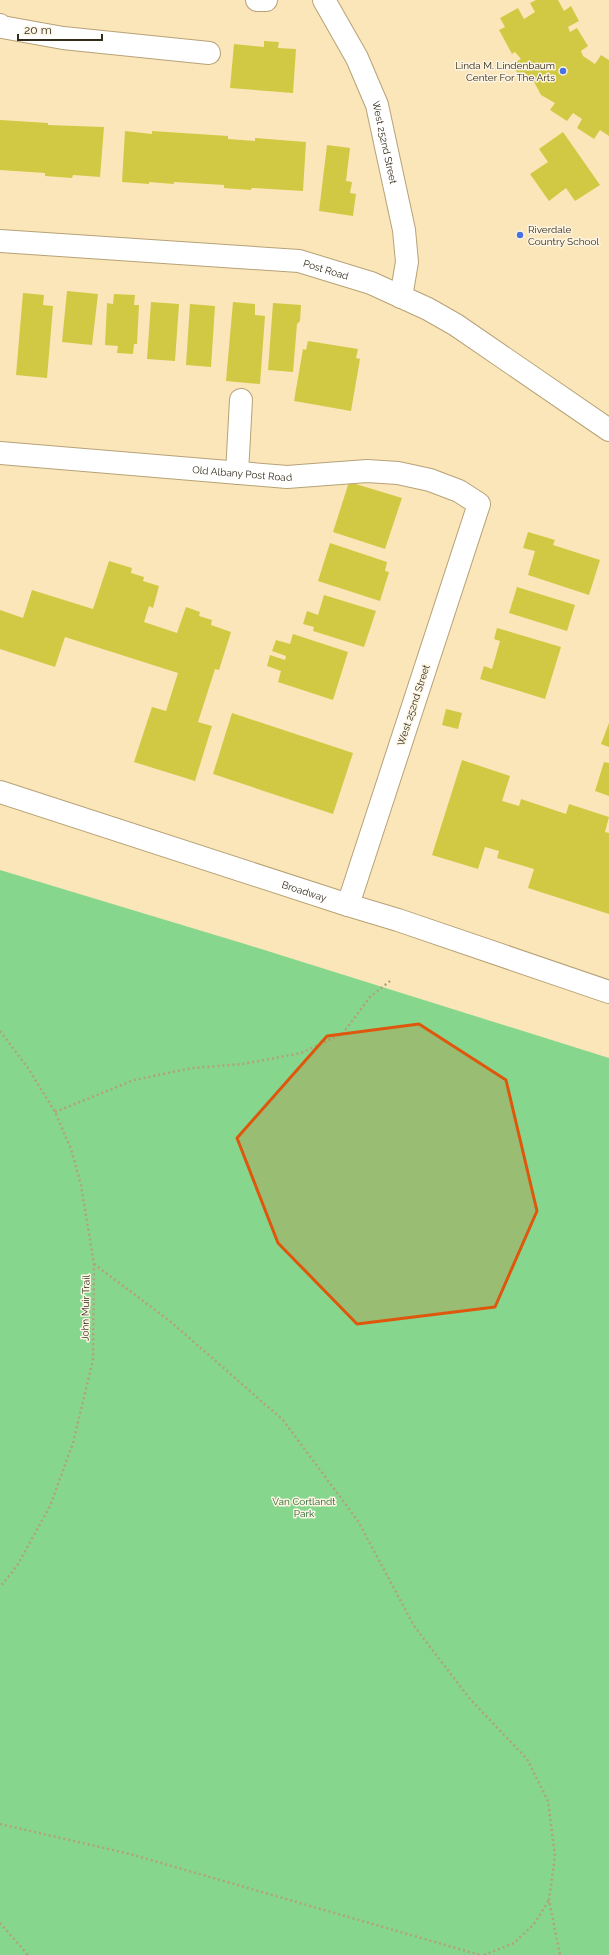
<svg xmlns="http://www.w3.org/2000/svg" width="609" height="1955" viewBox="0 0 609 1955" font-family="Raleway,sans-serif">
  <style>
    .green { fill: #86d78d }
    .building { fill: #d1c944 }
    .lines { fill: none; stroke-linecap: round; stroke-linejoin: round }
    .minor-casing { stroke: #b6a277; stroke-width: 24 }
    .major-casing { stroke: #b6a277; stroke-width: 24 }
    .path { stroke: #b2a17f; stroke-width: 2.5; stroke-dasharray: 2 3; stroke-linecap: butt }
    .minor { stroke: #fff; stroke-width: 22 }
    .major { stroke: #fff; stroke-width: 22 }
    .marked { fill: #df570d; fill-opacity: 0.2; stroke: #df570d; stroke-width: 3; stroke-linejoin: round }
    .poi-dot { fill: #4872e4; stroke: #fdf5e3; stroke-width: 1.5 }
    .labels { text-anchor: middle; stroke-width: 3; stroke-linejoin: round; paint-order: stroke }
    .poi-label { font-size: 10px; fill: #342c1b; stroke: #fdf5e3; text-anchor: end }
    .street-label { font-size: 10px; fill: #342c1b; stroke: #fdf5e3 }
    .park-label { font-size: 10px; fill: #1e5e28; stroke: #fdf5e3 }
  </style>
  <rect width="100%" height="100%" fill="#fbe6b9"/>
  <!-- green -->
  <polygon class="green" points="0,870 245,944 609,1058 609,1955 0,1955"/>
  <!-- building -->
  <g class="building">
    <polygon points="536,0 558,0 564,11 571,6 579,21 568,27 570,32 577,28 588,46 581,51 583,56 595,64 601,55 609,60 609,136 600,130 594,139 577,128 582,119 573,113 567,121 550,110 555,103 541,95 532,78 523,83 512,64 521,59 515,52 512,54 499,30 505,27 500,18 518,8 524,19 535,12 530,3"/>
    <polygon points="264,41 279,42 278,48 296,49 293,93 230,88 234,44 264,47"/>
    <polygon points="0,120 48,123 48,125 104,127 100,177 73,175 72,178 45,176 45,173 0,170"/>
    <polygon points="125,131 152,134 152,131 228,136 228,139 255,141 255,138 306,142 303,191 252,188 251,190 224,188 224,185 174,182 174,184 149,182 149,184 122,182"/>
    <polygon points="563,132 600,185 575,201 566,188 549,201 530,174 548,162 539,149"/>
    <polygon points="327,145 350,148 346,181 352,182 350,193 356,194 353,216 319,211"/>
    <polygon points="67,291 98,294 92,345 62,342"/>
    <polygon points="23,293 44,295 43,305 53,306 47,378 16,375"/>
    <polygon points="114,294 135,295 134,305 139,305 137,344 134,344 133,354 117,353 118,346 105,345 107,303 113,304"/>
    <polygon points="151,302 179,304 175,361 147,359"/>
    <polygon points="233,302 255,304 255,315 265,316 260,384 226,381"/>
    <polygon points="273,303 301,305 300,321 297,324 293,372 268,370"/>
    <polygon points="190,304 215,306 211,367 186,365"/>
    <polygon points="308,341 358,349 356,358 360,359 351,411 294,401 303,349 306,350"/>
    <polygon points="349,482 402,498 385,549 333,532"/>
    <polygon points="528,532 555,540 553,545 600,560 589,595 528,575 535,551 523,548"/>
    <polygon points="330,543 387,562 385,571 389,572 380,601 318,581"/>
    <polygon points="109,561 132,568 131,573 144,577 143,581 159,586 153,608 149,606 144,622 177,633 186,607 200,612 199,616 212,620 211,625 231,632 219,670 215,669 198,722 212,726 195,781 134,762 152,707 166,711 178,673 65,637 55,667 0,649 0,610 23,618 32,590 93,609"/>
    <polygon points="517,587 575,605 567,631 509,613"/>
    <polygon points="324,595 376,611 364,647 313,631 314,627 303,624 307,611 318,615"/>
    <polygon points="497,628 561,647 545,699 480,679 484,666 492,669 500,641 494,639"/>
    <polygon points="293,634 348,652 333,700 278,682 281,671 267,666 270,655 285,660 286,656 272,651 276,640 290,644"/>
    <polygon points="446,709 462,713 458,729 442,725"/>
    <polygon points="232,713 353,753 333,814 213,774"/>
    <polygon points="609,723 609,747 601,744"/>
    <polygon points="462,760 510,776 502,801 519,806 521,799 566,814 569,804 609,817 605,832 609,833 609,914 528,888 534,869 497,858 499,851 485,847 478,869 432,855"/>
    <polygon points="604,762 609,763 609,796 595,791"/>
  </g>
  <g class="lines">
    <defs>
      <g id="minor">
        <polyline points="257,0 266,0"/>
        <path id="s1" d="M324,0L357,58L377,105L404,230L407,262L401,297"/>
        <polyline points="0,25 2,27 63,38 209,53"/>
        <path id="s2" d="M0,241L299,261L371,283L428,309L456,325L609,430"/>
        <path id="s3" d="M0,453L287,477L367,471L398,473L430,480L459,491L479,504L348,905"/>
        <polyline points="237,473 241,400"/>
      </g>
      <g id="major">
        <path id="s4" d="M0,792L348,905L398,920L609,992"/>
      </g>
    </defs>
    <!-- minor casing -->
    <use href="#minor" class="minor-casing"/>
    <!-- major casing -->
    <use href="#major" class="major-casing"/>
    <!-- path -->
    <g class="path">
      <polyline points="0,1031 28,1068 55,1112 71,1149 81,1185 94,1264 93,1360 73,1443 50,1506 17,1566 0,1587"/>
      <polyline points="55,1112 134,1080 192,1068 243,1064 301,1053 343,1033 370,997 390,981"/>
      <polyline points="94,1264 171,1322 283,1420 358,1521 414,1626 470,1699 527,1759 548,1801 555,1856 549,1900 560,1955"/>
      <polyline points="0,1824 130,1854 480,1955"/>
      <polyline points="0,1923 28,1955"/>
      <polyline points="484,1955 514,1943 534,1924 549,1900"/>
    </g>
    <!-- minor -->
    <use href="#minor" class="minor"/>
    <!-- major -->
    <use href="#major" class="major"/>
  </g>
  <!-- marked area -->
  <path class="marked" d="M419,1024L506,1080L537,1211L495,1307L357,1324L278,1243L237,1138L327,1036Z"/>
  <!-- markers -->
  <g class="poi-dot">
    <circle cx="563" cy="71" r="4"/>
    <circle cx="520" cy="235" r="4"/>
  </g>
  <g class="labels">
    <!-- poi labels -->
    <g class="poi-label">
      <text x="555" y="69">Linda M. Lindenbaum<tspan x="555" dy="12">Center For The Arts</tspan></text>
      <text x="528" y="233" text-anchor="start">Riverdale<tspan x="528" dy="12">Country School</tspan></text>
    </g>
    <!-- street labels -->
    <g class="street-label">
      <text dy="4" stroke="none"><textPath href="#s1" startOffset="156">West 252nd Street</textPath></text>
      <text dy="4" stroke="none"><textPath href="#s2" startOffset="328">Post Road</textPath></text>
      <text dy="4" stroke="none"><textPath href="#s3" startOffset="243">Old Albany Post Road</textPath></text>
      <text transform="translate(413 705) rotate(-72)" y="4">West 252nd Street</text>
      <text dy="4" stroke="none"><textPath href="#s4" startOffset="320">Broadway</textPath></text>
      <text transform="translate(85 1308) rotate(-89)" y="4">John Muir Trail</text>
    </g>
    <!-- park labels -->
    <g class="park-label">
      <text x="304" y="1505">Van Cortlandt<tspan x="304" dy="12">Park</tspan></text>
    </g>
  </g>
  <!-- scale -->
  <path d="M18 34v6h84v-6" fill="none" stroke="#342c1b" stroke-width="2"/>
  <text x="24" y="34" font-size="12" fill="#342c1b" stroke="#fdf5e3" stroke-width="3" paint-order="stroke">20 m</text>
</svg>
